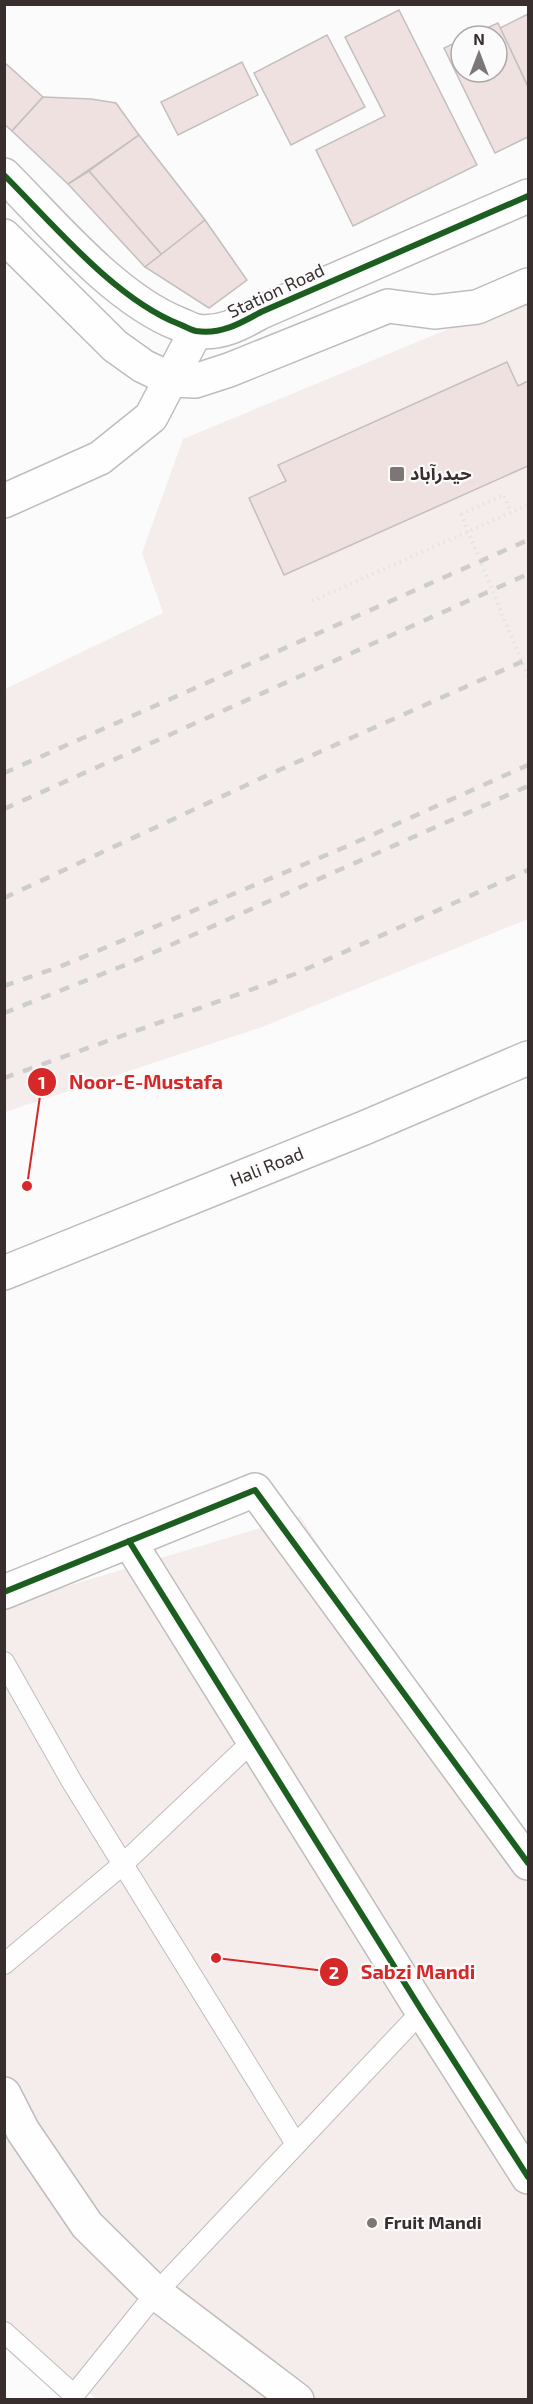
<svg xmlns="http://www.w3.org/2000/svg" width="533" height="2404" viewBox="0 0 533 2404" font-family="'Exo 2','Noto Sans Arabic',sans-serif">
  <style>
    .built { fill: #f5edec }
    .building { fill: #eee1e0; stroke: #c4bfbf; stroke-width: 1.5 }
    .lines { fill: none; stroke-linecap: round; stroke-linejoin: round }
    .lane-casing { stroke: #c1bcbc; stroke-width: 22 }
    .street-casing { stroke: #c1bcbc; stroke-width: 36 }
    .secondary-casing { stroke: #c1bcbc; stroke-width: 36 }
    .path { stroke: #e3e3e3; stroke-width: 4; stroke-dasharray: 1.5 4.5; stroke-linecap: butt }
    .lane { stroke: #fefefe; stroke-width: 20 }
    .street { stroke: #fefefe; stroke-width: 33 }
    .secondary { stroke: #fefefe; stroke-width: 33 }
    .rail { stroke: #cecdcd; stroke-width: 4.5; stroke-dasharray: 10 10; stroke-linecap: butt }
    .path-bridge { stroke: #e3e3e3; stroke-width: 4; stroke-dasharray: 1.5 4.5; stroke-linecap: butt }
    .cycleway-casing { stroke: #fbfbfb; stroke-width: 10 }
    .cycleway { stroke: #1b5e20; stroke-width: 6 }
    .poi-dot { fill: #7d7676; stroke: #fbfbfb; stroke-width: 2 }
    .labels { text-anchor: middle; stroke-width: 4.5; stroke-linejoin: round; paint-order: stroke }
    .street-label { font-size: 18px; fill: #392e2e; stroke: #fbfbfb }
    .poi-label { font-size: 18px; font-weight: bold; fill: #392e2e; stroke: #fbfbfb; text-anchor: start }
    .leader { fill: none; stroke: #d62828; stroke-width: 2 }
    .callout-dot { fill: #d62828; stroke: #fbfbfb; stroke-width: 2 }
    .mark-label { font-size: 18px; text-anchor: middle; font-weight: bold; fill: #fff }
    .callout-label { font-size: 20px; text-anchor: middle; font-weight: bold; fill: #d62828; stroke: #fbfbfb; stroke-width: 4.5; stroke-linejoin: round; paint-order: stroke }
  </style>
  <rect width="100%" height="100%" fill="#fbfbfb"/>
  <!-- built -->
  <g class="built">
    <polygon points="528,296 528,919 262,1027 5,1112 5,689 163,613 142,553 183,439"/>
    <polygon points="300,1516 528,1869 528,2399 97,2399 7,2336 5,2331 5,1605"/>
  </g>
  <!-- building -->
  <g class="building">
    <polygon points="399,10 477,165 353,226 316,150 385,116 345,37"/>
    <polygon points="528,14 528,87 500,28"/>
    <polygon points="498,23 528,87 528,137 495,153 444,48 461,40 461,72 497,72 497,36 469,36"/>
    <polygon points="327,35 365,107 291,145 254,73"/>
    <polygon points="4,62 43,97 12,131 4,124"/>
    <polygon points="242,62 258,95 178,135 161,102"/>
    <polygon points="43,97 91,99 116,103 139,135 68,184 12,131"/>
    <polygon points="139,135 205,220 162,255 89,171"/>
    <polygon points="89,171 162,255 145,267 68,184"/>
    <polygon points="205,220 247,280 209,308 145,267"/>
    <polygon points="507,362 518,386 528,381 528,466 284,575 249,498 286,481 278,465"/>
  </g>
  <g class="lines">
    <defs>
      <g id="lane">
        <polyline points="4,1662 72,1782 296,2144"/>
        <polyline points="4,1964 122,1865 255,1739"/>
        <polyline points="4,2332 74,2395 156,2293 422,2011"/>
      </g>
      <g id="street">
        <polyline points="4,501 100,458 151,417 196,331"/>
        <polyline points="129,1541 422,2011 528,2177"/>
        <polyline points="4,1592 255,1490 528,1863"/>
        <polyline points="4,2094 23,2131 87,2225 156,2293 297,2400"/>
      </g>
      <g id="secondary">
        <path d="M4,175C53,224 115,299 179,324C184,326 191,330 196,331C221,335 241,323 261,312L528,196"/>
        <polyline points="4,236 115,346 143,366 172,380 195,381 229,370 388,306 434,312 477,307 528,285"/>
        <polyline points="4,1273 364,1128 528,1058"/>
      </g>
    </defs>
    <!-- lane casing -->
    <use href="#lane" class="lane-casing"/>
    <!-- street casing -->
    <use href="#street" class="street-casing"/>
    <!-- secondary casing -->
    <use href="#secondary" class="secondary-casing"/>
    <!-- path -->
    <g class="path">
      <polyline points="461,514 504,495 511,513"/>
      <polyline points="312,601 528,505"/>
    </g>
    <!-- lane -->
    <use href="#lane" class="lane"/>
    <!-- street -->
    <use href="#street" class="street"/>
    <!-- secondary -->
    <use href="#secondary" class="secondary"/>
    <!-- rail -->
    <g class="rail">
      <polyline points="4,773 528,540"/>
      <polyline points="4,809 528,574"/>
      <polyline points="4,898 268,775 528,659"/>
      <polyline points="4,986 59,967 343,848 528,765"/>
      <polyline points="4,1013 130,963 528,786"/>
      <polyline points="4,1078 295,974 528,870"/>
    </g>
    <!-- path-bridge -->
    <polyline class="path-bridge" points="461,514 528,677"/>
    <defs>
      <g id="cycleway">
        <path d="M4,175C53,224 115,299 179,324C184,326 191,330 196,331C221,335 241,323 261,312L528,196"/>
        <polyline points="129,1541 422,2011 528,2177"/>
        <polyline points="4,1592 255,1490 528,1863"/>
      </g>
    </defs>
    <!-- cycleway casing -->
    <use href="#cycleway" class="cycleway-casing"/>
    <!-- cycleway -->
    <use href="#cycleway" class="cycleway"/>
  </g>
  <!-- markers -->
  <g class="poi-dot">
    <rect x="389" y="466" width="16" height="16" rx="3"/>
    <circle cx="372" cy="2223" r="6"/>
  </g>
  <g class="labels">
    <!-- street labels -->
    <g class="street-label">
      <text transform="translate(276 291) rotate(-25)" y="6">Station Road</text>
      <text transform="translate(267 1167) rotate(-22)" y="6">Hali Road</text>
    </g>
    <!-- poi labels -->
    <g class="poi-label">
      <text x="410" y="480">حیدرآباد</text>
      <text x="384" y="2229">Fruit Mandi</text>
    </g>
  </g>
  <!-- callouts -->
  <path class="leader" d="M27 1186L42 1082M216 1958L334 1972"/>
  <g class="callout-dot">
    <circle cx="27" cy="1186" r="6"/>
    <circle cx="216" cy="1958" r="6"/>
    <circle cx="42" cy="1082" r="15"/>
    <circle cx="334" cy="1972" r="15"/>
  </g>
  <g class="mark-label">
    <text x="42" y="1089">1</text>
    <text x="334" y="1979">2</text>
  </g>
  <g class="callout-label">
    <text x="146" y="1089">Noor-E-Mustafa</text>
    <text x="418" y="1979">Sabzi Mandi</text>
  </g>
  <!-- border -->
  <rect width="533" height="2404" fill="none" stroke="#392e2e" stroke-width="12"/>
  <!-- north arrow -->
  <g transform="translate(479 54)"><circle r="28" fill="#fbfbfb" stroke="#ada9a9" stroke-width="1.5"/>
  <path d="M0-4.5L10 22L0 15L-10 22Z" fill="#7d7676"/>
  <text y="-9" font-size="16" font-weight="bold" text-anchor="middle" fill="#392e2e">N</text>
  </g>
</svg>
